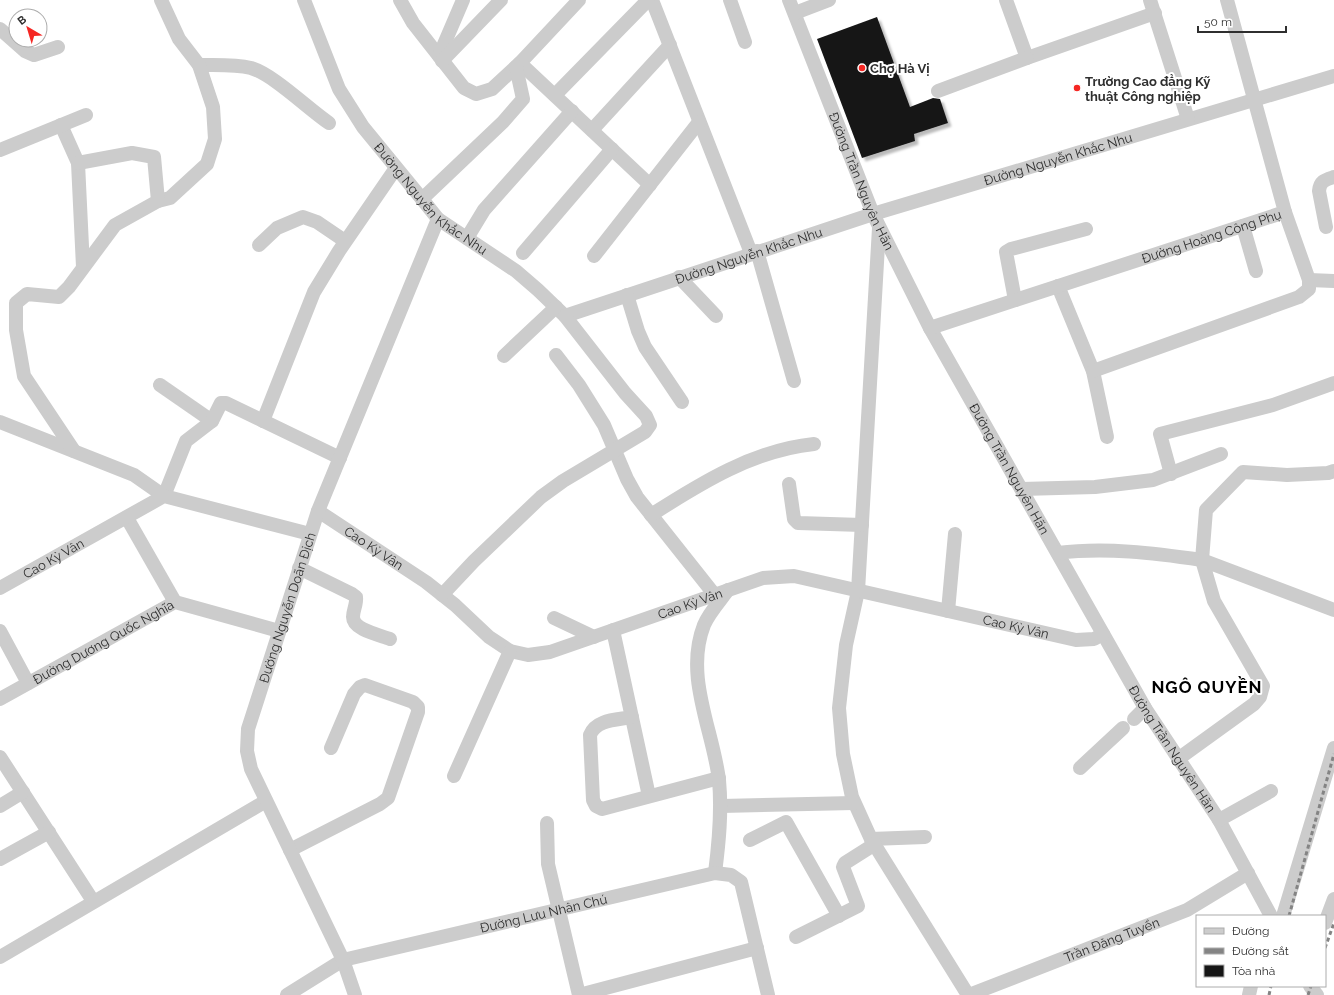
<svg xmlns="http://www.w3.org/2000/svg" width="1334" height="995" viewBox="0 0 1334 995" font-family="Raleway,sans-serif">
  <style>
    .building { fill: #161616; filter: url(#shadow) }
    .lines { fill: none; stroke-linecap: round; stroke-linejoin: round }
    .minor { stroke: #ccc; stroke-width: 14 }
    .rail { stroke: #848484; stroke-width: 3; stroke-dasharray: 4 3; stroke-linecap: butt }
    .poi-dot { fill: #f52723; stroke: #fff; stroke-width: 1.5 }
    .labels { text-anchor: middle; stroke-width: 4; stroke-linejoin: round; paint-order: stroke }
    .poi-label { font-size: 13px; font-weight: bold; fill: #2f2f2f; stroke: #fff; text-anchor: start }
    .street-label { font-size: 13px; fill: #2f2f2f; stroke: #fff }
    .district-label { font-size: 17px; font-weight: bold; letter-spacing: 1px; fill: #000; stroke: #fff }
  </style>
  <defs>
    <filter id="shadow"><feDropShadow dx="3.5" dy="3.5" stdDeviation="1" flood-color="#0004"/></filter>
  </defs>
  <rect width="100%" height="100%" fill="#fff"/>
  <!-- building -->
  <polygon class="building" points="877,17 910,107 933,98 940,99 948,123 914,134 915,141 862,158 817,39"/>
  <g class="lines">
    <!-- minor -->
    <g class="minor">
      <path id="s1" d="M304,0L339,89L363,127L422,199L438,219L516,271L538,290L565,316L873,214L1334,76"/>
      <polyline points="400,0 413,23 464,88 476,94 492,89 520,63 579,0"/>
      <polyline points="652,0 751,253"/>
      <polyline points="730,0 745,42"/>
      <path id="s2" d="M789,0L873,214L930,328L1145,708L1219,820L1271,916"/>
      <polyline points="1006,0 1027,58 1155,13"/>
      <polyline points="1150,0 1188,119"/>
      <polyline points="795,13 829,0"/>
      <polyline points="0,29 25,51 34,55 58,47"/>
      <polyline points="439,56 463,0"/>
      <polyline points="442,61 501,0"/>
      <polyline points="520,63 650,185"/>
      <path d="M199,65C217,65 235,64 251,68C274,75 307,108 329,123"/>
      <polyline points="938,91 1027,58"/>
      <polyline points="555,95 648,0"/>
      <polyline points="61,125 78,163 83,267"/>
      <polyline points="592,130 670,45"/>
      <polyline points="0,150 86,115"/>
      <polyline points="422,199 503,122 523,99 516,67"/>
      <polyline points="158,201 170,198 207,164 215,139 213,107 199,65 179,39 161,0"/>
      <polyline points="1243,226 1256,271"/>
      <path d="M1326,227L1319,191C1320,181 1325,180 1334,177"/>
      <polyline points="879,228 858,591 846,645 839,708 843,754 852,797 871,839 968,995"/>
      <polyline points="467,238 484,210 572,111"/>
      <polyline points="259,245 277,228 303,217 317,222 345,241"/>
      <polyline points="757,251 794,381"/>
      <polyline points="523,253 612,149"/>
      <polyline points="594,256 699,122"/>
      <polyline points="679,277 716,316"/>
      <polyline points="1309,280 1334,281"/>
      <polyline points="1058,286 1093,371 1107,437"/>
      <polyline points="627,295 638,331 645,347 682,402"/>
      <polyline points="1015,300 1006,252 1011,249 1086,229"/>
      <path id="s3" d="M930,328L1285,212L1227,0"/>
      <polyline points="556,355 579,385 604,425 627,479 637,497 714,594"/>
      <polyline points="504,356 556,307"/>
      <polyline points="1093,371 1299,297 1309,289 1309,280 1285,212"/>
      <polyline points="160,385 212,421"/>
      <polyline points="263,421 314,292 339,251 396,168"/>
      <polyline points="0,422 134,475 164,496 186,441 212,421 221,403 226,403 340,458"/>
      <polyline points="74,451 24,376 16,330 16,303 27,294 59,297 69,287 115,225 158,201 154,157 132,153 78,163"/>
      <polyline points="1171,474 1160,434 1273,405 1334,383"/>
      <polyline points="789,484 794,519 798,523 862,525"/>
      <polyline points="1022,489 1095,487 1153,480 1221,454"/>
      <path id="s4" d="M318,511L426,582L455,605L489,637L510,651L528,655L550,652L763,578L794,576L1076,640L1094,639L1103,634"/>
      <path d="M651,515C701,483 754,450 814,444"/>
      <polyline points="127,518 175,602"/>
      <path d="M1058,553C1105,547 1154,553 1202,560L1206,510L1243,472L1287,475L1328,473L1334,471"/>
      <path d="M299,568L352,594L356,597C357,604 353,610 353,617C353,630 380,635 390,639"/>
      <path id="s5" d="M0,588L164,496L310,534"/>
      <polyline points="442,595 474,561 541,497 563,481 645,432 650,425 646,416 625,393 565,316"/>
      <polyline points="948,611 955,534"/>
      <polyline points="554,618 594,637"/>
      <polyline points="613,630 649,796"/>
      <polyline points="0,631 28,683"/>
      <path id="s6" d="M0,699L175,602L279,631"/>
      <path d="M632,717C618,720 596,719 590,735L593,800L596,806L602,809L719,778"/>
      <polyline points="1134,719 1145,708"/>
      <polyline points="0,757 93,901"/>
      <polyline points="1178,759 1254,704 1260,697 1263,686 1214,601 1202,560 1334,610"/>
      <polyline points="1080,768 1123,728"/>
      <polyline points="454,776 510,651"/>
      <polyline points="0,806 23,792"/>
      <polyline points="721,806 854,803"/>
      <polyline points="1219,820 1271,791"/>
      <polyline points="547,823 548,864 579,995 757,948"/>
      <polyline points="871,839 925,837"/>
      <polyline points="750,840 786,822 839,916"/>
      <polyline points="290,850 380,804 388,798 418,712 418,707 413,702 365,685 360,687 354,694 331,748"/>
      <polyline points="0,859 49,832"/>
      <path d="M715,873C719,842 722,812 719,780C713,730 684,676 704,625C709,613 720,601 728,590"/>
      <polyline points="1283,916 1334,748"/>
      <polyline points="1325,923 1334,899"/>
      <polyline points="796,937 858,906 843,867 845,863 875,844"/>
      <polyline points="0,957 266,801"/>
      <polyline points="1310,986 1317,995"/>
      <path id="s7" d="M287,995L343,960L715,873L731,875L741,882L768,995"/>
      <path id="s8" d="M355,995L343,960L251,769L247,751L248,729L318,511L438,219"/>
      <path id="s9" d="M969,995L1187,910L1248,873"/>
      <polyline points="1249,995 1251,986"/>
    </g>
    <!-- rail -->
    <g class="rail">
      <polyline points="1289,916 1334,754"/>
      <polyline points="1325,948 1334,923"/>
      <polyline points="1269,995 1271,986"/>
      <polyline points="1308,995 1311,986"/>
    </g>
  </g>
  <!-- markers -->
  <g class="poi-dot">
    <circle cx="862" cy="68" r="4"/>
    <circle cx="1077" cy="88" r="4"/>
  </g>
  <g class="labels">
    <!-- poi labels -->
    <g class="poi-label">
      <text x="870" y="73">Chợ Hà Vị</text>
      <text x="1085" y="86">Trường Cao đẳng Kỹ<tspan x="1085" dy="15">thuật Công nghiệp</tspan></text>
    </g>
    <!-- street labels -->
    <g class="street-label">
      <text dy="5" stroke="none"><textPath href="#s1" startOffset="937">Đường Nguyễn Khắc Nhu</textPath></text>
      <text dy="5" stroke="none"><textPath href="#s2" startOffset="195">Đường Trần Nguyên Hãn</textPath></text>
      <text dy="5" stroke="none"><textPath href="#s1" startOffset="240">Đường Nguyễn Khắc Nhu</textPath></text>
      <text dy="5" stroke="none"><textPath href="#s3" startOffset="296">Đường Hoàng Công Phụ</textPath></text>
      <text dy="5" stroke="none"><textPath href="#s1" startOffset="613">Đường Nguyễn Khắc Nhu</textPath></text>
      <text dy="5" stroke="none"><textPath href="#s2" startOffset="519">Đường Trần Nguyên Hãn</textPath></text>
      <text dy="5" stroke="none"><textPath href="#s4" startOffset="67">Cao Kỳ Vân</textPath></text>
      <text dy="5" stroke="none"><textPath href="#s5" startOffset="61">Cao Kỳ Vân</textPath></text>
      <text dy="5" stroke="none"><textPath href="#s4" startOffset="427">Cao Kỳ Vân</textPath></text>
      <text dy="5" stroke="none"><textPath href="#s8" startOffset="417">Đường Nguyễn Doãn Địch</textPath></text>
      <text dy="5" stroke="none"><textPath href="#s4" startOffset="763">Cao Kỳ Vân</textPath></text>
      <text dy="5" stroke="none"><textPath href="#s6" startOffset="118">Đường Dương Quốc Nghĩa</textPath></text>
      <text dy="5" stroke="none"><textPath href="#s2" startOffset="843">Đường Trần Nguyên Hãn</textPath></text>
      <text dy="5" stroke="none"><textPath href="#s7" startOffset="272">Đường Lưu Nhân Chú</textPath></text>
      <text dy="5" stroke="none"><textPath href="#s9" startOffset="153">Trần Đăng Tuyển</textPath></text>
    </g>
    <!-- district labels -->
    <g class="district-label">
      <text x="1207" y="693">NGÔ QUYỀN</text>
    </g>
  </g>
  <!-- legend -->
  <rect x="1196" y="915" width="130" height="72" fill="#ffffff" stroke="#acacac"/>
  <rect x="1204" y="928" width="20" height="6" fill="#cccccc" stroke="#acacac"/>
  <text x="1232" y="935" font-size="12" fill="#2f2f2f">Đường</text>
  <rect x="1204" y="948" width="20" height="6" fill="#848484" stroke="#acacac"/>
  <text x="1232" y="955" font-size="12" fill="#2f2f2f">Đường sắt</text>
  <rect x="1204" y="965" width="20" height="12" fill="#161616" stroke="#acacac"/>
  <text x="1232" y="975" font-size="12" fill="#2f2f2f">Tòa nhà</text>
  <!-- north arrow -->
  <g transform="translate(28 28) rotate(322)"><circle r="19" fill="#ffffff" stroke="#acacac"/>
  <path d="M0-3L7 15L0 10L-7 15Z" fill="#f52723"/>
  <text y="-6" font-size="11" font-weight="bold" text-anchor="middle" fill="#2f2f2f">B</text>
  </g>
  <!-- scale -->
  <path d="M1198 26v6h88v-6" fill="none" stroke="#2f2f2f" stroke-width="2"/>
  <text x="1204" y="26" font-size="12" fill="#2f2f2f" stroke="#ffffff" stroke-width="3" paint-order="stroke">50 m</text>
</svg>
